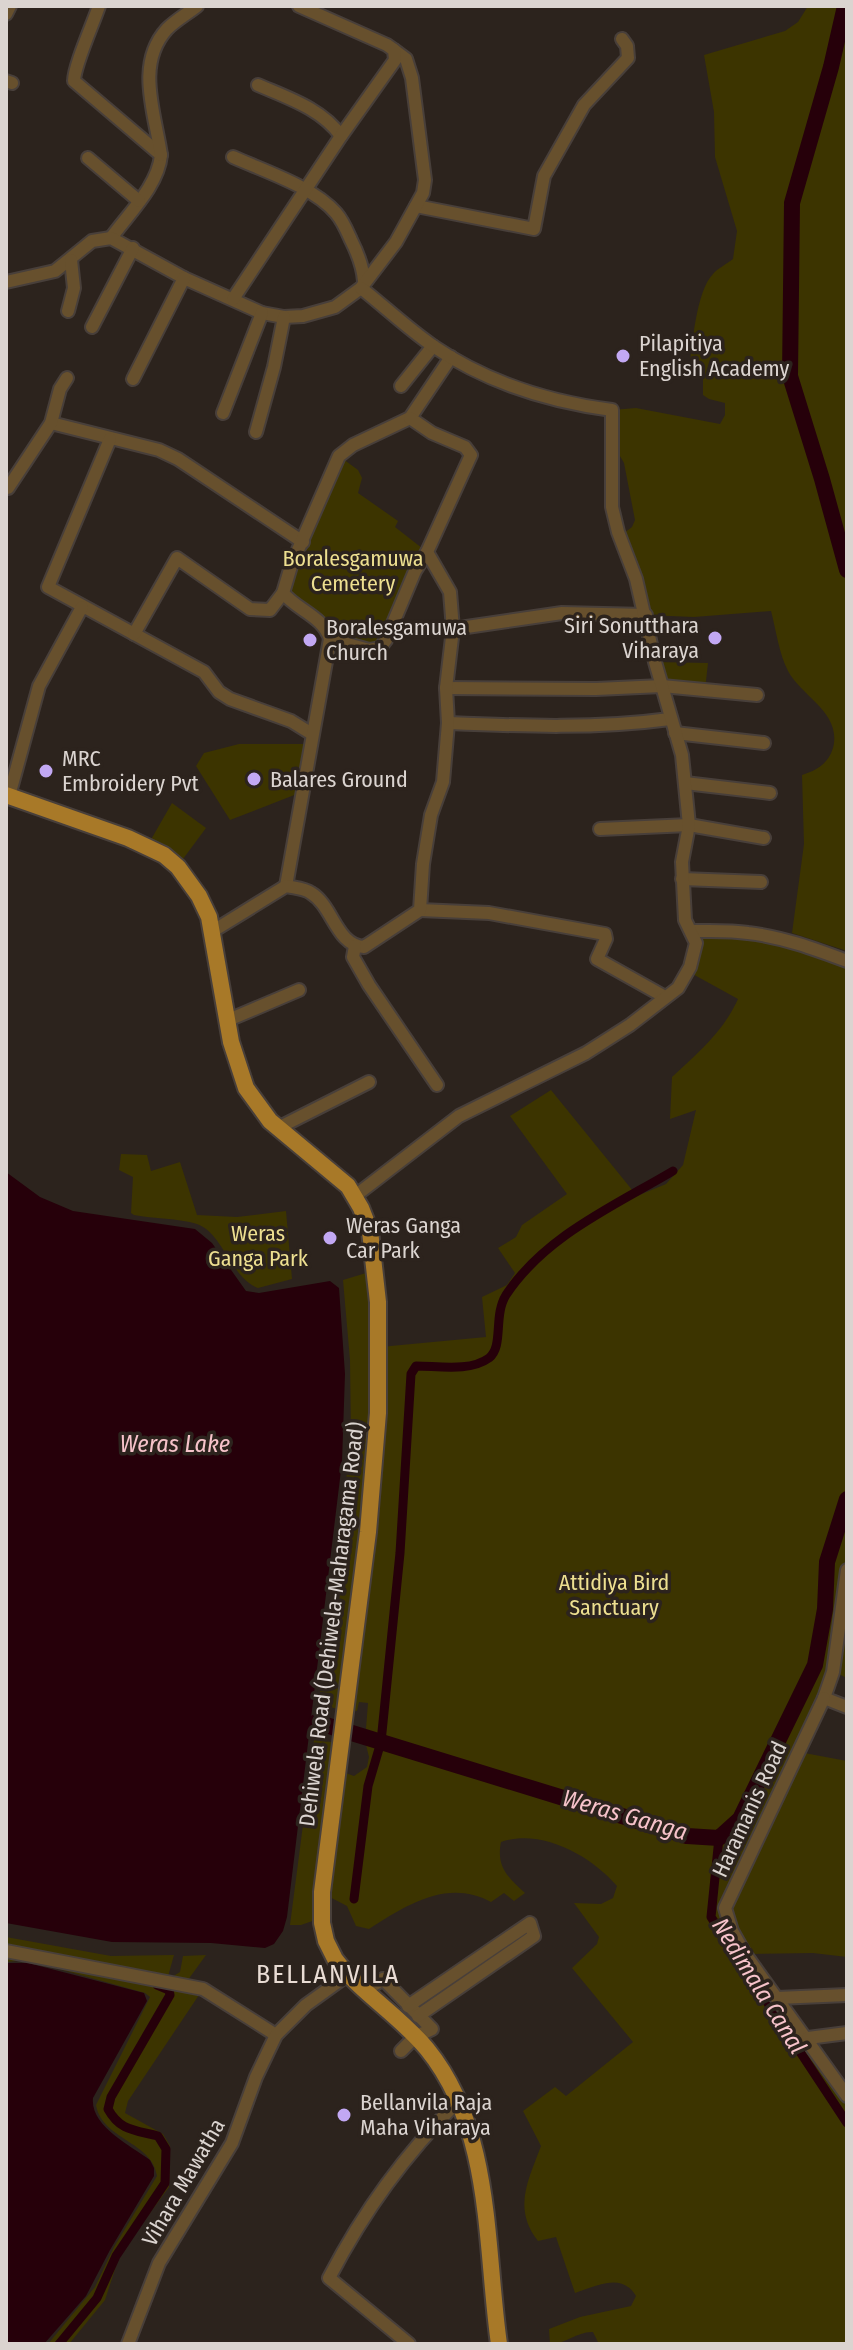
<svg xmlns="http://www.w3.org/2000/svg" width="853" height="2350" viewBox="0 0 853 2350" font-family="'Fira Sans Condensed',sans-serif">
  <style>
    .green { fill: #3c3400 }
    .water { fill: #26000a }
    .lines { fill: none; stroke-linecap: round; stroke-linejoin: round }
    .canal { stroke: #26000a; stroke-width: 9 }
    .river { stroke: #26000a; stroke-width: 16 }
    .minor-casing { stroke: #483f3a; stroke-width: 16 }
    .major-casing { stroke: #483f3a; stroke-width: 20 }
    .minor { stroke: #67502d; stroke-width: 12 }
    .major { stroke: #a87928; stroke-width: 16 }
    .poi-dot { fill: #c2a8f3; stroke: #2c231d; stroke-width: 3 }
    .labels { text-anchor: middle; stroke-width: 7; stroke-linejoin: round; paint-order: stroke }
    .poi-label { font-size: 22px; fill: #dbd4d0; stroke: #2c231d; text-anchor: start }
    .park-label { font-size: 22px; fill: #eddf90; stroke: #2c231d }
    .street-label { font-size: 22px; fill: #dbd4d0; stroke: #2c231d }
    .water-label { font-size: 24px; font-style: italic; fill: #f7c3ca; stroke: #2c231d }
    .quarter-label { font-size: 26px; letter-spacing: 2px; fill: #e9dcd4; stroke: #2c231d }
  </style>
  <rect width="100%" height="100%" fill="#2c231d"/>
  <!-- green -->
  <g class="green">
    <path d="M808,6H847V951L792,933L804,844L802,775C817,770 828,764 833,748C842,713 803,698 788,671C779,654 776,630 771,611L694,617L646,615L624,533L632,527L635,520L624,463L617,451L612,410L636,408L720,424L725,415V403L709,399L703,395V375L696,371H689C692,347 696,291 713,274C718,268 727,264 733,259L737,231L715,157L714,112L704,55L785,31L798,22Z"/>
    <polygon points="339,456 358,470 362,478 358,493 398,521 395,527 427,552 380,648 330,639 301,610 284,586"/>
    <polygon points="655,662 708,663 705,690 662,686"/>
    <polygon points="239,744 310,744 302,792 230,820 196,766 204,753"/>
    <polygon points="172,803 206,828 180,863 149,843"/>
    <path d="M745,932L847,961V1678L834,1672L799,1752L847,1761V1957L813,1953L747,1954L847,2096V2344H599L593,2332C578,2331 566,2344 550,2344L549,2329L580,2317L631,2306L636,2296C622,2272 596,2286 575,2293L556,2237L538,2241C512,2208 529,2179 541,2146L523,2111L555,2087L566,2096L633,2042L572,1968L597,1944L599,1937L574,1903L601,1904L613,1898L617,1886C591,1856 542,1828 501,1842C496,1867 508,1877 525,1893L514,1901L504,1893L491,1902C448,1878 406,1905 369,1929L356,1926L347,1906L322,1893L321,1918L301,1925H290L314,1740L340,1743L337,1770L354,1776L367,1767L369,1757L365,1741L368,1703L359,1702L357,1711L318,1706L351,1440L350,1360L343,1280L376,1270L380,1347L486,1337L482,1297L507,1285L515,1273L498,1248L516,1237L522,1225L567,1194L510,1116L551,1090L637,1196L666,1184L683,1165L696,1110L670,1119L672,1077C698,1053 723,1032 738,999L689,972L694,937Z"/>
    <path d="M121,1154L147,1155L151,1171L180,1162L197,1215L237,1217L286,1211L292,1279L258,1288C230,1277 223,1233 197,1224C178,1218 154,1219 134,1215L131,1213L133,1177L119,1170Z"/>
    <path d="M6,1937L111,1956L174,1955L167,1980L180,1972L183,1956L206,1955L185,1984L203,1989L128,2101L125,2113L163,2134L170,2146L169,2187L120,2254L105,2300L69,2344H48L95,2287L114,2247L157,2176C152,2141 102,2140 96,2105L150,1997L145,1993L27,1960L6,1962Z"/>
  </g>
  <!-- water -->
  <g class="water">
    <polygon points="6,1172 40,1197 73,1211 195,1229 212,1243 246,1291 259,1293 330,1281 339,1288 345,1374 342,1462 287,1917 283,1931 274,1944 265,1948 211,1943 112,1942 6,1923"/>
    <path d="M6,1963H28L144,1993L147,2001L93,2098C90,2126 130,2145 150,2160L154,2168V2176L110,2250L86,2296L44,2344H6Z"/>
  </g>
  <g class="lines">
    <!-- canal -->
    <g class="canal">
      <polyline points="719,1838 711,1917 847,2123"/>
      <path d="M354,1899L368,1786L381,1742L400,1553L411,1374L416,1366C438,1366 470,1372 489,1358C504,1346 493,1316 506,1295C545,1236 614,1206 673,1171"/>
      <path d="M59,2344L97,2298L116,2256L165,2183L166,2149L158,2136C135,2130 120,2131 108,2109L111,2097L170,1995L169,1990L157,1985"/>
    </g>
    <!-- river -->
    <g class="river">
      <polyline points="845,6 831,67 792,203 790,376 822,479 847,570"/>
      <polyline points="316,1722 687,1836 719,1838 740,1819 815,1665 825,1609 827,1562 847,1499"/>
    </g>
    <defs>
      <g id="minor">
        <path d="M99,6C93,24 74,66 74,81L161,155C158,186 129,213 111,238"/>
        <polyline points="6,14 10,6"/>
        <polyline points="6,81 12,83"/>
        <path d="M258,85C288,98 322,109 341,136"/>
        <path d="M161,155C155,113 135,64 167,29C176,20 187,14 197,6"/>
        <path d="M233,157C264,171 314,187 336,213C343,221 347,231 351,240C358,254 363,266 364,281"/>
        <polyline points="88,158 139,201"/>
        <polyline points="416,206 534,229 544,176 584,105 628,58 627,46 622,39"/>
        <polyline points="6,282 55,271 92,241 111,238 184,278 262,313 284,317 303,316 335,307 361,288 396,242 423,193 425,180 412,78 406,59 394,50"/>
        <polyline points="233,299 341,136 395,60 394,50 387,45 299,6"/>
        <polyline points="68,311 74,288 71,260"/>
        <polyline points="92,327 133,248"/>
        <polyline points="133,379 184,278"/>
        <polyline points="401,386 433,346"/>
        <polyline points="223,413 262,313"/>
        <polyline points="51,423 159,450 178,459 303,542"/>
        <polyline points="256,432 274,367 284,317"/>
        <polyline points="110,439 48,587 204,672 219,692 230,699 291,721 312,734"/>
        <polyline points="6,488 8,488 51,423 60,389 67,378"/>
        <polyline points="453,629 562,613 646,615"/>
        <polyline points="134,634 177,558 250,609 270,610 283,593"/>
        <path d="M330,639C324,617 297,610 283,593L291,566L339,456L353,445L410,418L451,357"/>
        <polyline points="446,688 596,689 662,686 757,695"/>
        <path d="M448,723C523,726 596,729 670,719"/>
        <polyline points="675,733 764,743"/>
        <polyline points="685,783 770,793"/>
        <polyline points="9,796 39,686 82,607"/>
        <polyline points="600,829 689,825 764,838"/>
        <polyline points="682,879 761,882"/>
        <polyline points="286,886 330,639 369,650 380,648 386,640 415,571 427,552"/>
        <polyline points="420,910 489,913 605,934 606,939 597,959 665,997"/>
        <path d="M213,931L286,886C294,888 304,888 311,893C333,906 336,945 364,947L420,910L423,864L431,815L443,782L448,723L446,688L453,629L450,592L427,552L471,455L465,447L432,433L410,418"/>
        <path d="M691,931C710,931 730,930 748,933C783,937 815,949 847,961"/>
        <polyline points="355,946 353,957 369,985 437,1085"/>
        <polyline points="226,1021 299,990"/>
        <polyline points="278,1128 369,1082"/>
        <path d="M355,1196L459,1116L586,1053L630,1025L678,988L690,967L696,943L685,920L682,862L689,825L682,755L655,662L636,579L618,532L612,507V410C550,402 486,382 433,346C407,328 385,307 361,288"/>
        <polyline points="847,1570 833,1672 824,1698 847,1707"/>
        <polyline points="824,1698 725,1908 732,1931 745,1954 847,2096"/>
        <polyline points="6,1951 203,1989 276,2035"/>
        <polyline points="366,1990 383,1979 432,2029 415,2037 401,2051"/>
        <polyline points="777,1998 847,1995"/>
        <polyline points="408,2006 530,1923 534,1936 418,2016"/>
        <polyline points="808,2038 847,2033"/>
        <polyline points="128,2344 159,2263 232,2143 256,2077 276,2035 306,2005 349,1974"/>
        <path d="M409,2344L329,2278C365,2209 404,2156 459,2100"/>
      </g>
      <path id="major" d="M6,795L128,838L164,855L178,867L199,896L209,917L231,1042L246,1088L270,1121L348,1186L361,1208L370,1231L378,1302V1413L368,1532L322,1892V1923L326,1941L335,1959C361,1993 400,2016 427,2049C493,2130 485,2246 499,2344"/>
    </defs>
    <!-- minor casing -->
    <use href="#minor" class="minor-casing"/>
    <!-- major casing -->
    <use href="#major" class="major-casing"/>
    <!-- minor -->
    <use href="#minor" class="minor"/>
    <!-- major -->
    <use href="#major" class="major"/>
  </g>
  <!-- markers -->
  <g class="poi-dot">
    <circle cx="623" cy="356" r="8"/>
    <circle cx="715" cy="638" r="8"/>
    <circle cx="310" cy="640" r="8"/>
    <circle cx="46" cy="771" r="8"/>
    <circle cx="254" cy="779" r="8"/>
    <circle cx="330" cy="1238" r="8"/>
    <circle cx="344" cy="2115" r="8"/>
  </g>
  <g class="labels">
    <!-- poi labels -->
    <g class="poi-label">
      <text x="639" y="351">Pilapitiya<tspan x="639" dy="25">English Academy</tspan></text>
      <text x="699" y="633" text-anchor="end">Siri Sonutthara<tspan x="699" dy="25">Viharaya</tspan></text>
      <text x="326" y="635">Boralesgamuwa<tspan x="326" dy="25">Church</tspan></text>
      <text x="62" y="766">MRC<tspan x="62" dy="25">Embroidery Pvt</tspan></text>
      <text x="270" y="787">Balares Ground</text>
      <text x="346" y="1233">Weras Ganga<tspan x="346" dy="25">Car Park</tspan></text>
      <text x="360" y="2110">Bellanvila Raja<tspan x="360" dy="25">Maha Viharaya</tspan></text>
    </g>
    <!-- park labels -->
    <g class="park-label">
      <text x="353" y="566">Boralesgamuwa<tspan x="353" dy="25">Cemetery</tspan></text>
      <text x="258" y="1241">Weras<tspan x="258" dy="25">Ganga Park</tspan></text>
      <text x="614" y="1590">Attidiya Bird<tspan x="614" dy="25">Sanctuary</tspan></text>
    </g>
    <!-- street labels -->
    <g class="street-label">
      <text transform="translate(331 1624) rotate(-83)" y="8">Dehiwela Road (Dehiwela-Maharagama Road)</text>
      <text transform="translate(749 1809) rotate(-65)" y="8">Haramanis Road</text>
      <text transform="translate(183 2182) rotate(-60)" y="8">Vihara Mawatha</text>
    </g>
    <!-- water labels -->
    <g class="water-label">
      <text x="175" y="1452">Weras Lake</text>
      <text transform="translate(625 1815) rotate(16)" y="8">Weras Ganga</text>
      <text transform="translate(759 1986) rotate(58)" y="8">Nedimala Canal</text>
    </g>
    <!-- quarter labels -->
    <g class="quarter-label">
      <text x="328" y="1983">BELLANVILA</text>
    </g>
  </g>
  <!-- border -->
  <rect width="853" height="2350" fill="none" stroke="#dbd4d0" stroke-width="16"/>
</svg>
